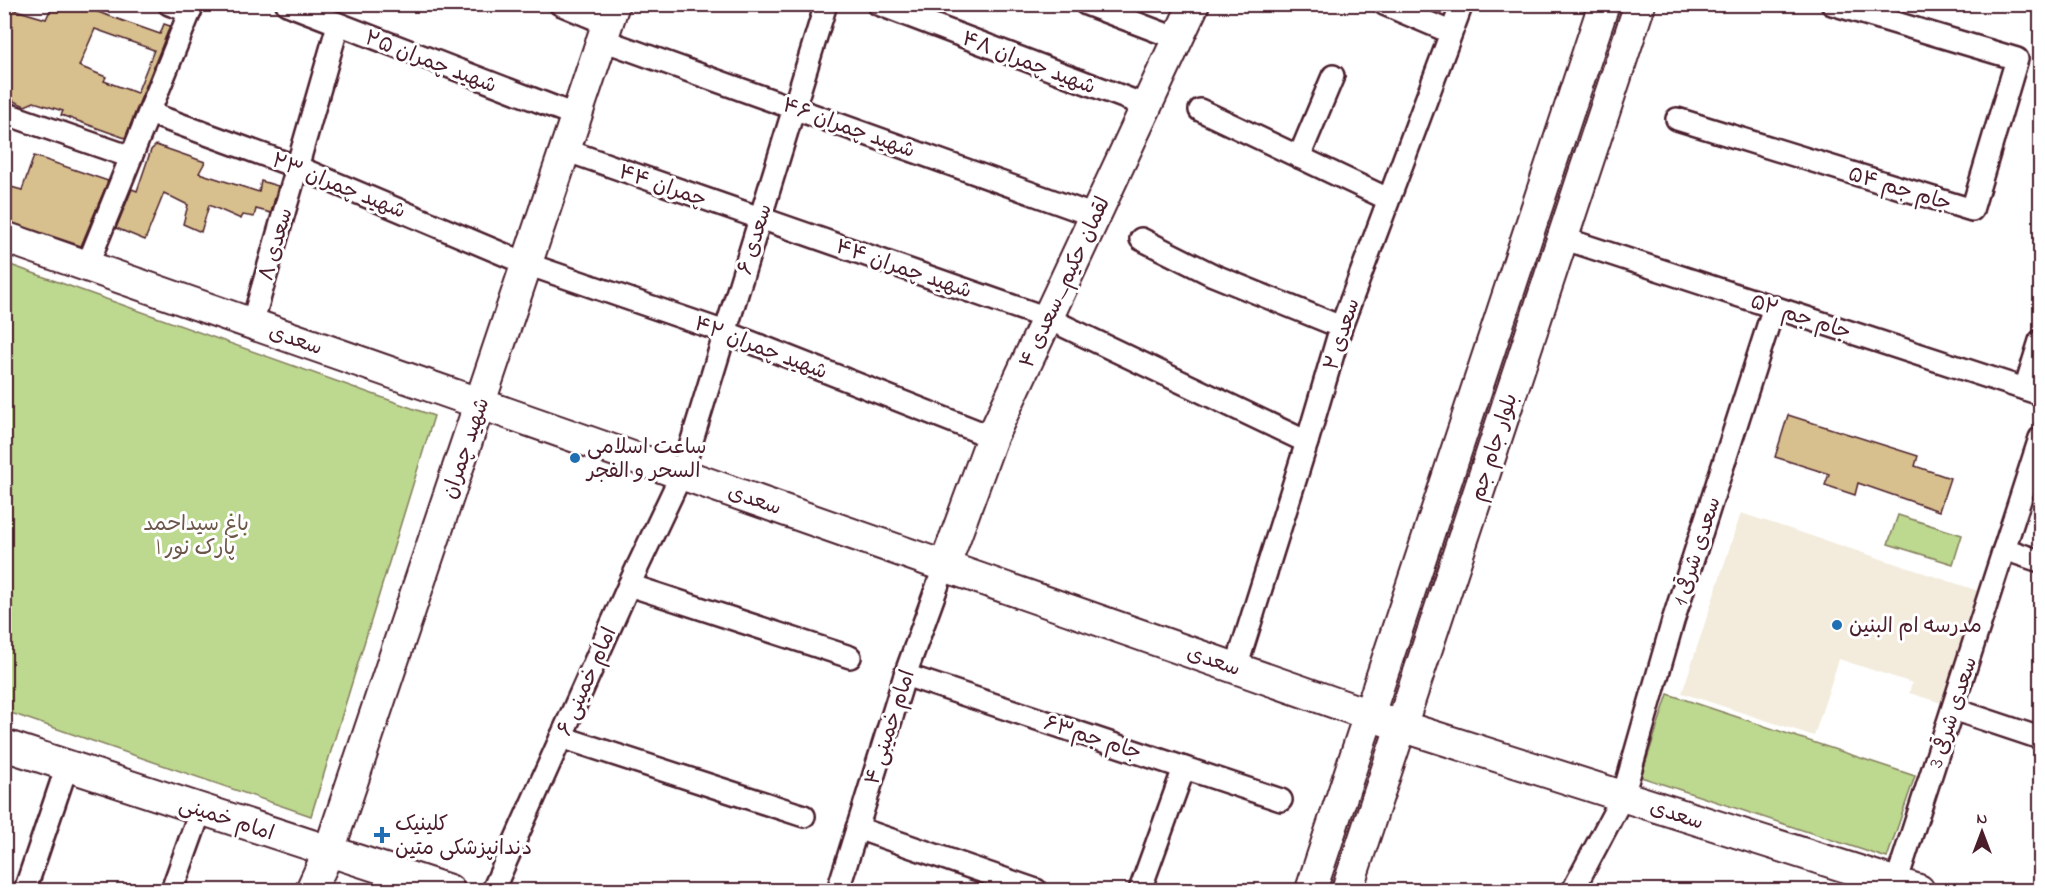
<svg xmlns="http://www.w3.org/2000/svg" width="2045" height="895" viewBox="0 0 2045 895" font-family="'Indie Flower','Playpen Sans Arabic',sans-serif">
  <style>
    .built { fill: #f3ecdd }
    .green { fill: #bdd88f; stroke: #847c5d; stroke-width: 1.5 }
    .building { fill: #d7bf8e; stroke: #4a1f2b; stroke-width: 1.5; fill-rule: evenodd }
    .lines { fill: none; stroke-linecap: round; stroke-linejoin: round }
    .street-casing { stroke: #4a1f2b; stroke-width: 26 }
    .secondary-casing { stroke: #4a1f2b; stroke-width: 34 }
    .street { stroke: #fff; stroke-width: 21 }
    .secondary { stroke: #fff; stroke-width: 30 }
    .poi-dot { fill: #1f6fb2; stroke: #fff; stroke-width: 2 }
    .labels { text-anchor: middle; stroke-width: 6; stroke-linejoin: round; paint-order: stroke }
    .street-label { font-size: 21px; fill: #4a1f2b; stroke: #fff }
    .poi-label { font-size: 21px; fill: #4a1f2b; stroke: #fff; text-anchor: start }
    .park-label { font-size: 21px; fill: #6c5649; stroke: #fff }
  </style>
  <rect width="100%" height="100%" fill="#fff"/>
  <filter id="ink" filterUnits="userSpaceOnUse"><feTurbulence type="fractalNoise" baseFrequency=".0167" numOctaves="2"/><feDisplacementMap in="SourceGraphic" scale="12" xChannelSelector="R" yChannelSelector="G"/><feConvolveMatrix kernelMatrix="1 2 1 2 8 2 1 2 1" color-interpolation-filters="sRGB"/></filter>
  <g filter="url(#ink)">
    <!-- built -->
    <polygon class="built" points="1741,513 1982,592 1945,704 1909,693 1912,683 1839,659 1814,736 1682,693"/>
    <!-- green -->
    <g class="green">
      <polygon points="5,263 434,416 311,816 5,711"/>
      <polygon points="1898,515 1962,535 1953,564 1888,544"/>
      <polygon points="1668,694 1915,776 1887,858 1641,777"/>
    </g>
    <!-- building -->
    <g class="building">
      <path d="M53,4H97L95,11L160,34L164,24L170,26L125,138L61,115L63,111L34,102L25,106L4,97V27L12,9L46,19ZM95,29L154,50L137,93L104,81L106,77L79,66Z"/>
      <polygon points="156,145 205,162 199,173 259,192 261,181 278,186 271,213 256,209 254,217 243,215 241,219 209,205 201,232 183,224 188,205 164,193 145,240 116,228 132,189 137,191 151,150"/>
      <polygon points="34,156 108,181 81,246 4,220 4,185 22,190"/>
      <polygon points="1788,415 1918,456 1915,466 1950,478 1939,511 1858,483 1855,495 1825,485 1829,474 1775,457"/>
    </g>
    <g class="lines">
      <defs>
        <g id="street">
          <polyline points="169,4 190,12"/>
          <polyline points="287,4 577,116"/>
          <polyline points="560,4 608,24"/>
          <polyline points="878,4 1147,106"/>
          <polyline points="1086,4 1178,39"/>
          <polyline points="1384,4 1450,32"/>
          <polyline points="603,40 1095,216"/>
          <polyline points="1200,110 1388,199"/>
          <polyline points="4,113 131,157"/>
          <polyline points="149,113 297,167 527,264 725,332 992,437"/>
          <polyline points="1677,119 1972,210 2017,59 1832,4"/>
          <polyline points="565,150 1047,318 1307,442"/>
          <polyline points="1299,157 1333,76"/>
          <polyline points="1562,238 2040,394"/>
          <polyline points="1141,239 1213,275 1341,327"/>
          <polyline points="87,266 193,4"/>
          <polyline points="252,324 338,25"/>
          <polyline points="2025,389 2040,341"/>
          <polyline points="2004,549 2040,561"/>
          <polyline points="629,585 850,657"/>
          <polyline points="1236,668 1307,442 1341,327 1462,4"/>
          <polyline points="905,675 1281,800"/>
          <polyline points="1953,709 2040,738"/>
          <polyline points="561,737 804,816"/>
          <polyline points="857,828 1036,890"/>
          <polyline points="1896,883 2040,438"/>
          <polyline points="25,890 67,766"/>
          <polyline points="172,890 201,809"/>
          <polyline points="493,890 629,585 682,473 826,4"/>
          <polyline points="838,890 905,675 945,565"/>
          <polyline points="1140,890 1184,768"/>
          <polyline points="1573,890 1623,796 1673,621 1774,307"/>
        </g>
        <g id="secondary">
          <polyline points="4,237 1401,726 1919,890"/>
          <polyline points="945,565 992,437 1194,4"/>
          <polyline points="4,745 449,890"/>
          <polyline points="311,890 329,851 614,4"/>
          <polyline points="1311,890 1604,4"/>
          <polyline points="1347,890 1640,4"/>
        </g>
      </defs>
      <!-- street casing -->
      <use href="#street" class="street-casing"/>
      <!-- secondary casing -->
      <use href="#secondary" class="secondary-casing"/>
      <!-- street -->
      <use href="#street" class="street"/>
      <!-- secondary -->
      <use href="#secondary" class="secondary"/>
    </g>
  </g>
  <!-- markers -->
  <g class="poi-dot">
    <circle cx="575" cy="458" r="6"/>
    <circle cx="1837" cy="625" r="6"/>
    <path d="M379 826h6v6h6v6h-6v6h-6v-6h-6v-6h6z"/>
  </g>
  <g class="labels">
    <!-- street labels -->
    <g class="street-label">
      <text transform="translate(431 61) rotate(21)" y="7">شهید چمران ۲۵</text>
      <text transform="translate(1029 62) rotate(21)" y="7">شهید چمران ۴۸</text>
      <text transform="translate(849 127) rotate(20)" y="7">شهید چمران ۴۶</text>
      <text transform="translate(339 185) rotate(22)" y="7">شهید چمران ۲۳</text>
      <text transform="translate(663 185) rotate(19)" y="7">چمران ۴۴</text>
      <text transform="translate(1900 188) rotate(17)" y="7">جام جم ۵۴</text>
      <text transform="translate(754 239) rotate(-73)" y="7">سعدی ۶</text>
      <text transform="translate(275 244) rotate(-74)" y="7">سعدی ۸</text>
      <text transform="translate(904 268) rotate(19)" y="7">شهید چمران ۴۴</text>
      <text transform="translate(1064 282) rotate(-65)" y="7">لقمان حکیم_سعدی ۴</text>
      <text transform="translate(1801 316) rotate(18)" y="7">جام جم ۵۲</text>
      <text transform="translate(1341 334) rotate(-72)" y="7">سعدی ۲</text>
      <text transform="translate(296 339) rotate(19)" y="7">سعدی</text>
      <text transform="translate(761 347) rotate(21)" y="7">شهید چمران ۴۲</text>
      <text transform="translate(1493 447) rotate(-72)" y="7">بلوار جام جم</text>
      <text transform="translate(465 448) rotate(-71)" y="7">شهید چمران</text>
      <text transform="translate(755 499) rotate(19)" y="7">سعدی</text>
      <text transform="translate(1696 551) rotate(-72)" y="7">سعدی شرقی 1</text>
      <text transform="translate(1214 660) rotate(19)" y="7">سعدی</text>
      <text transform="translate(586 681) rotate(-66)" y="7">امام خمینی ۶</text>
      <text transform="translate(1952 712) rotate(-72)" y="7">سعدی شرقی 3</text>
      <text transform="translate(889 727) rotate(-72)" y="7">امام خمینی ۴</text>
      <text transform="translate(1093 737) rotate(18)" y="7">جام جم۶۳</text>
      <text transform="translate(1677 814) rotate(18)" y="7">سعدی</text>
      <text transform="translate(227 818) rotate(18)" y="7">امام خمینی</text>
    </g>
    <!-- poi labels -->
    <g class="poi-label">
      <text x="587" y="453">ساعت اسلامی<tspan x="587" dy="24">السحر و الفجر</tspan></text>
      <text x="1849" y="632">مدرسه ام البنین</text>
      <text x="395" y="830">کلینیک<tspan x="395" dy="24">دندانپزشکی متین</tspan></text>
    </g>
    <!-- park labels -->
    <g class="park-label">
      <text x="196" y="530">باغ سیداحمد<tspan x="196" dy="24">| پارک نور</tspan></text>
    </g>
  </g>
  <!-- margin -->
  <rect width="2045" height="895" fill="none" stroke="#fff" stroke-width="24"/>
  <rect x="12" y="12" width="2021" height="871" fill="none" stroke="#4a1f2b" stroke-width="2" filter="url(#ink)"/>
  <!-- north arrow -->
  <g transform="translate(1982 832)" stroke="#ffffff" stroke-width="4.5" paint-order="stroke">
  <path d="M0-4.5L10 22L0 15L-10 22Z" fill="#4a1f2b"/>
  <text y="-9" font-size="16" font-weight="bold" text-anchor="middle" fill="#4a1f2b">N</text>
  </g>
</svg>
